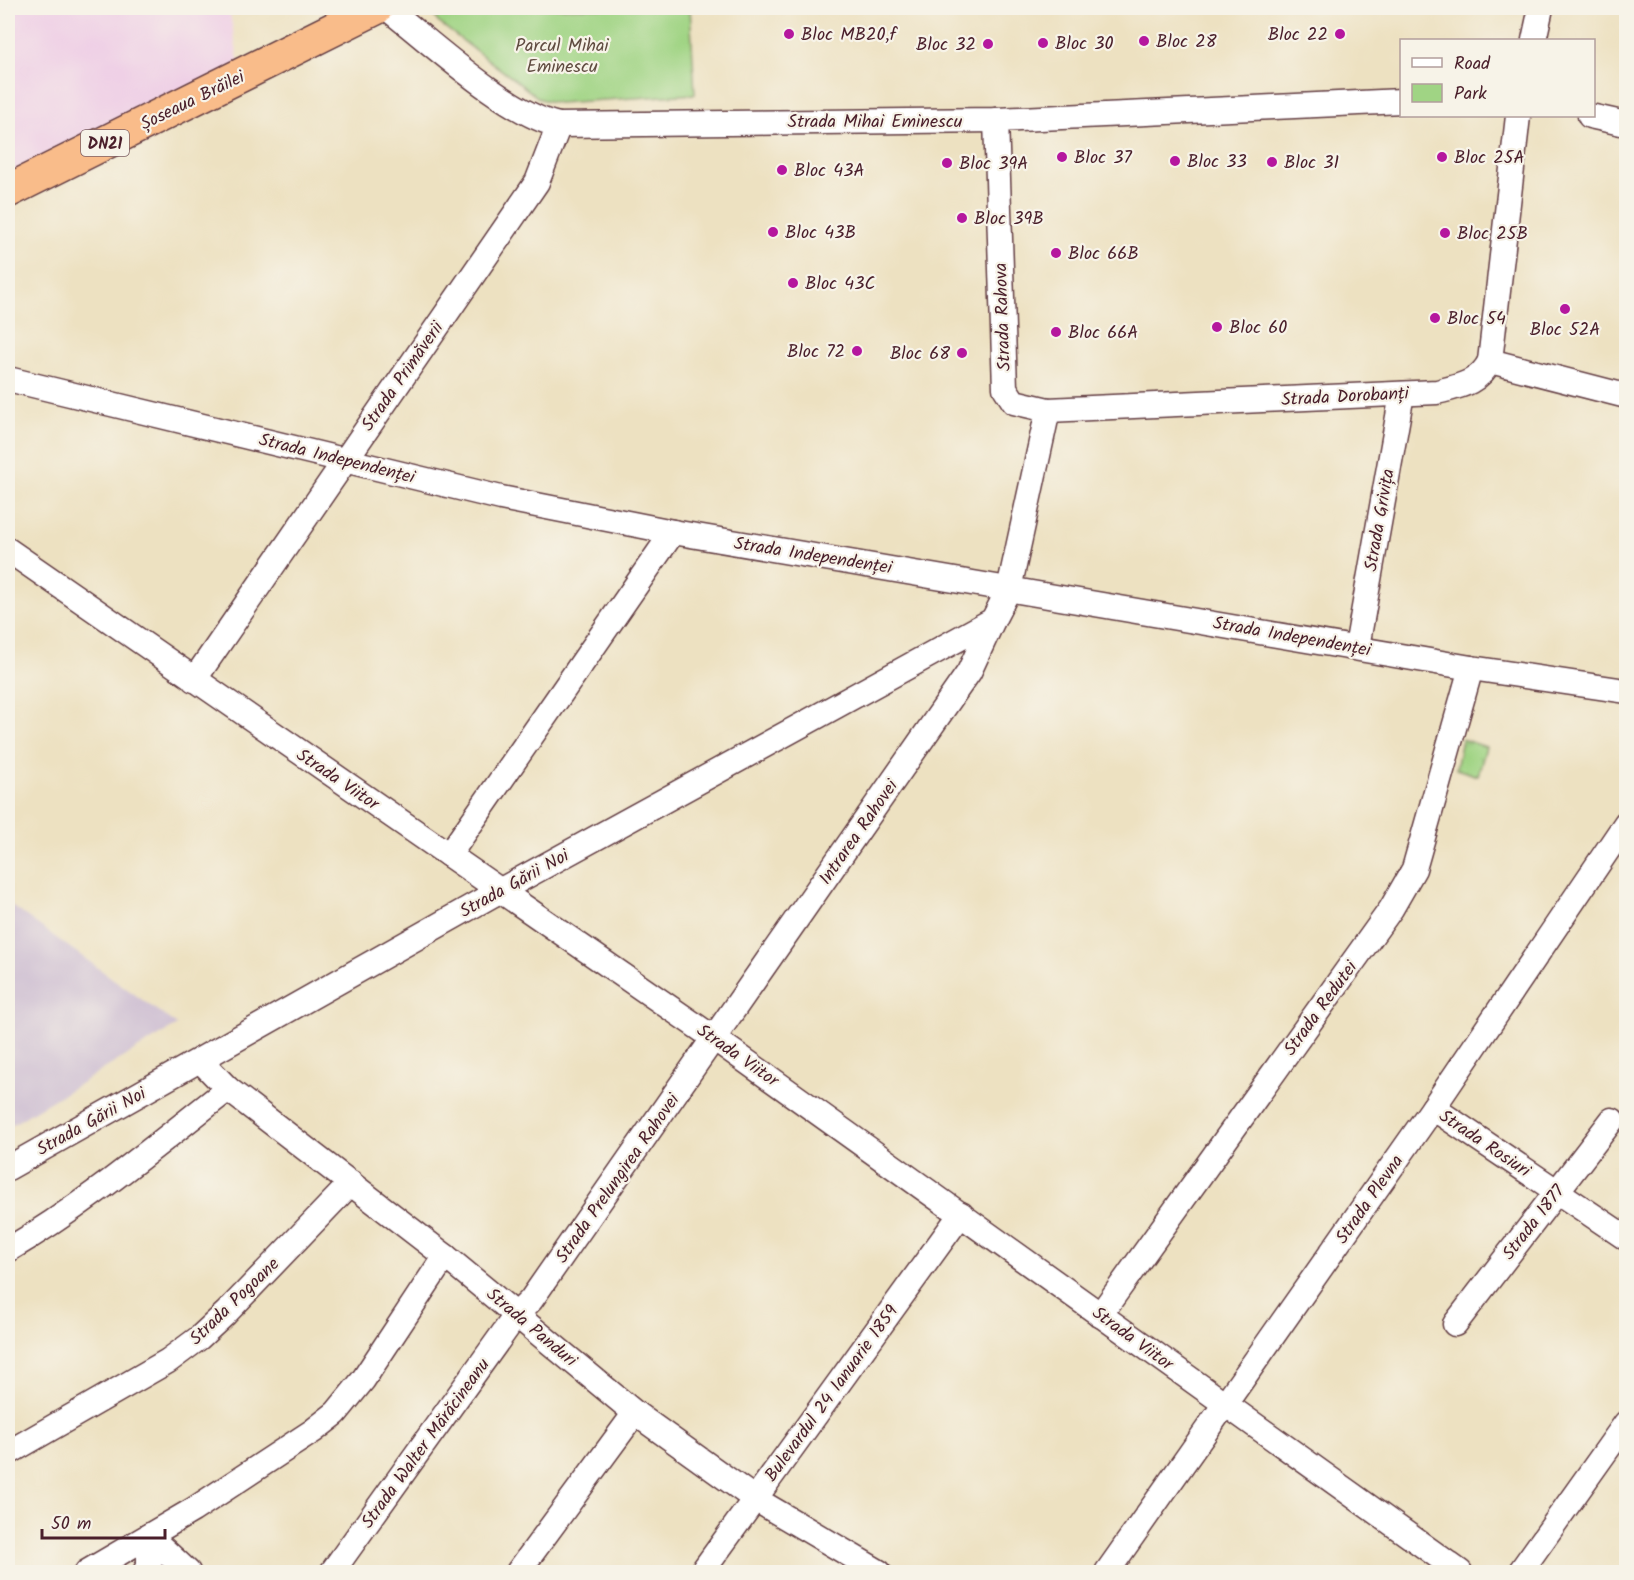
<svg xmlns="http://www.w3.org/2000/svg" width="1634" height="1580" viewBox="0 0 1634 1580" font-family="Kalam,sans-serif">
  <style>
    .built { fill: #efd0e6 }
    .industrial { fill: #cdbed2 }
    .grass { fill: url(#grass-tufts); stroke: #757a58; stroke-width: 1.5 }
    .park { fill: #a0d484; stroke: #757a58; stroke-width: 1.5 }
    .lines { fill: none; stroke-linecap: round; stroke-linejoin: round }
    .minor-casing { stroke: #623c42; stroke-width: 27 }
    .highway-casing { stroke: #623c42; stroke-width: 36 }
    .minor { stroke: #fff; stroke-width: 24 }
    .highway { stroke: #f9bc8a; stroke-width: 33 }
    .poi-dot { fill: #b5179e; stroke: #f7f3e8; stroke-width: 2 }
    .labels { text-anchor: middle; stroke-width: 4.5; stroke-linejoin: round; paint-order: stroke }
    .shield { fill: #f7f3e8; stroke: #7e5f64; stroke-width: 1.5 }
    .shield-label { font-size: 16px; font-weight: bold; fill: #4a1f2b }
    .poi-label { font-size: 18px; fill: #4a1f2b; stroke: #f7f3e8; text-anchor: start }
    .park-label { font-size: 18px; fill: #604c41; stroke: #f7f3e8 }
    .street-label { font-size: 18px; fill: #4a1f2b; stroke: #f7f3e8 }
  </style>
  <defs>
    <pattern id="grass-tufts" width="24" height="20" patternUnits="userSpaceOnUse" patternTransform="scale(1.5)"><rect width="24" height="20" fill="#a0d484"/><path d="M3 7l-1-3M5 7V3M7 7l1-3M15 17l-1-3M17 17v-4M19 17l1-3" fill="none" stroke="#8bb672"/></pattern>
  </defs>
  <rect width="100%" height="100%" fill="#f7f3e8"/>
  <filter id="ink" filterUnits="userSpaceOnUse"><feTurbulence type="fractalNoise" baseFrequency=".0167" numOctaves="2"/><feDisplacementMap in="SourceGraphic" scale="12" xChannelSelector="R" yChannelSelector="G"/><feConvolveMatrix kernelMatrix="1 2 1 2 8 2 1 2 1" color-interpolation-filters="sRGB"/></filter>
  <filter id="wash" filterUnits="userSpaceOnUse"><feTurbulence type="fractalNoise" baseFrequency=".008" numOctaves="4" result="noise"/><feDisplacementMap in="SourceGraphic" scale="24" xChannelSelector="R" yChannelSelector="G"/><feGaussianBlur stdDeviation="1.35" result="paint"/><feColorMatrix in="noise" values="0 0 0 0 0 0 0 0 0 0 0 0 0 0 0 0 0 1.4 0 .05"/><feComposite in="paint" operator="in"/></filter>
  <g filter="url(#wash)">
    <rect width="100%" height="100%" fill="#ede1c1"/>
    <!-- built -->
    <polygon class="built" points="8,8 229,8 240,71 8,180"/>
    <!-- industrial -->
    <polygon class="industrial" points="8,903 177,1025 8,1127"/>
    <!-- grass -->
    <polygon class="grass" points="1462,739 1486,747 1478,776 1456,769"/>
    <!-- park -->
    <polygon class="park" points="429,8 690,8 695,94 558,103 540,99 438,22"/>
  </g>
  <g filter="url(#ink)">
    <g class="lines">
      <defs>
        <g id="minor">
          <path d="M387,8C428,40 510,116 559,125L996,120L1402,101"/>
          <polyline points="1534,40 1541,8"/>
          <polyline points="1590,116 1626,124"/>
          <polyline points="1490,361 1518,116"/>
          <polyline points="8,379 501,498 673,532 1471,668 1626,691"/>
          <path d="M1048,410L1437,392C1460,386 1479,383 1490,361L1626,396"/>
          <polyline points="8,550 715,1039 1460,1572"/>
          <polyline points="1357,647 1402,394"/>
          <polyline points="194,680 537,182 559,125"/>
          <polyline points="449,855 673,532"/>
          <polyline points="200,1060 228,1089 445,1256 635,1413 755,1499 879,1572"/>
          <polyline points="1433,1108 1626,1238"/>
          <polyline points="8,1168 501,890 993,620 1009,589 1048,410 1014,402 1005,388 996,120"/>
          <path d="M8,1250C87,1204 156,1145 228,1089"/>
          <polyline points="1100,1315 1391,909 1414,869 1471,668"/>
          <polyline points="1455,1324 1612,1120"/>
          <polyline points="8,1453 168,1361 199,1338 226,1313 351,1183"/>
          <polyline points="149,1536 188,1572"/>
          <polyline points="87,1572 193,1510 313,1431 336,1413 363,1380 445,1256"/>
          <polyline points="145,1572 149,1565 149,1536"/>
          <polyline points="332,1572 517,1314 531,1300 969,672 993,620"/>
          <polyline points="518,1572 635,1413"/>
          <polyline points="702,1572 961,1214"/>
          <polyline points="1107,1572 1433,1108 1626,823"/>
          <polyline points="1520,1572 1626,1423"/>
        </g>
        <polyline id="highway" points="8,191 376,8"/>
      </defs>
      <!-- minor casing -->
      <use href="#minor" class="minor-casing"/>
      <!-- highway casing -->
      <use href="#highway" class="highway-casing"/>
      <!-- minor -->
      <use href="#minor" class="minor"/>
      <!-- highway -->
      <use href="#highway" class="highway"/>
    </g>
  </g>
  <!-- markers -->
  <g class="poi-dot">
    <circle cx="789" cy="34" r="6"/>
    <circle cx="1340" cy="34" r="6"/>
    <circle cx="1144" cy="41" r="6"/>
    <circle cx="1043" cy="43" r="6"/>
    <circle cx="988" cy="44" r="6"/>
    <circle cx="1062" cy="157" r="6"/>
    <circle cx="1442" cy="157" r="6"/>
    <circle cx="1175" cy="161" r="6"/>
    <circle cx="1272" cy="162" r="6"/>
    <circle cx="947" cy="163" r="6"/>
    <circle cx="782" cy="170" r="6"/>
    <circle cx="962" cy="218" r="6"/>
    <circle cx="773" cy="232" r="6"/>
    <circle cx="1445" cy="233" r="6"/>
    <circle cx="1056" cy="253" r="6"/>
    <circle cx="793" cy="283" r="6"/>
    <circle cx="1565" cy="309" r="6"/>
    <circle cx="1435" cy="318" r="6"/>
    <circle cx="1217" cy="327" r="6"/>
    <circle cx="1056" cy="332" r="6"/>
    <circle cx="857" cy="351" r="6"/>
    <circle cx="962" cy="353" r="6"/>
  </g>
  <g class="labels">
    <!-- shield labels -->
    <rect class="shield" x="81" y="130" width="48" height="26" rx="4.5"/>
    <g class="shield-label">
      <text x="105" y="149">DN21</text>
    </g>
    <!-- poi labels -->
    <g class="poi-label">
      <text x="801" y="40">Bloc MB20,f</text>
      <text x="1328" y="40" text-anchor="end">Bloc 22</text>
      <text x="1156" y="47">Bloc 28</text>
      <text x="1055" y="49">Bloc 30</text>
      <text x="976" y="50" text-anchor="end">Bloc 32</text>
      <text x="1074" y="163">Bloc 37</text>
      <text x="1454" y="163">Bloc 25A</text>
      <text x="1187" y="167">Bloc 33</text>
      <text x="1284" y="168">Bloc 31</text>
      <text x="959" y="169">Bloc 39A</text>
      <text x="794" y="176">Bloc 43A</text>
      <text x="974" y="224">Bloc 39B</text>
      <text x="785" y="238">Bloc 43B</text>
      <text x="1457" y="239">Bloc 25B</text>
      <text x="1068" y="259">Bloc 66B</text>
      <text x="805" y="289">Bloc 43C</text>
      <text x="1447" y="324">Bloc 54</text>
      <text x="1229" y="333">Bloc 60</text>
      <text x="1565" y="335" text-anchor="middle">Bloc 52A</text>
      <text x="1068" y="338">Bloc 66A</text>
      <text x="845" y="357" text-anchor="end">Bloc 72</text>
      <text x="950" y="359" text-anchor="end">Bloc 68</text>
    </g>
    <!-- park labels -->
    <g class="park-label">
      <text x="562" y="51">Parcul Mihai<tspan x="562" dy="21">Eminescu</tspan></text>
    </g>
    <!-- street labels -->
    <g class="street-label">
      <text transform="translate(192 100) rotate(-26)" y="6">Șoseaua Brăilei</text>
      <text x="875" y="127">Strada Mihai Eminescu</text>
      <text transform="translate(1002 317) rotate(-92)" y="6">Strada Rahova</text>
      <text transform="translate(402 376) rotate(-55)" y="6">Strada Primăverii</text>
      <text transform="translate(1345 396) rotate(-3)" y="6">Strada Dorobanți</text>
      <text transform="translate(337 458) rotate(14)" y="6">Strada Independenței</text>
      <text transform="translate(1379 520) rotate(-80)" y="6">Strada Grivița</text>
      <text transform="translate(813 555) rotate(9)" y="6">Strada Independenței</text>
      <text transform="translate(1292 636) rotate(10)" y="6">Strada Independenței</text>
      <text transform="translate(338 779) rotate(34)" y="6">Strada Viitor</text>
      <text transform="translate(858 832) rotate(-55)" y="6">Intrarea Rahovei</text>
      <text transform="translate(514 883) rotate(-29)" y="6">Strada Gării Noi</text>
      <text transform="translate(1320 1008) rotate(-54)" y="6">Strada Redutei</text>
      <text transform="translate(738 1055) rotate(35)" y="6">Strada Viitor</text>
      <text transform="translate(91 1121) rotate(-29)" y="6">Strada Gării Noi</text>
      <text transform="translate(1485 1143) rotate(34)" y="6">Strada Rosiuri</text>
      <text transform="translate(617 1178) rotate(-55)" y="6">Strada Prelungirea Rahovei</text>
      <text transform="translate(1369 1199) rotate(-55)" y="6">Strada Plevna</text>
      <text transform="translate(1533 1222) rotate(-52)" y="6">Strada 1877</text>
      <text transform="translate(234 1301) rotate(-44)" y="6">Strada Pogoane</text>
      <text transform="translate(532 1327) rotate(40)" y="6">Strada Panduri</text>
      <text transform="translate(1133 1338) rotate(36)" y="6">Strada Viitor</text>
      <text transform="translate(831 1393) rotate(-54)" y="6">Bulevardul 24 Ianuarie 1859</text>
      <text transform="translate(425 1443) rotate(-54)" y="6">Strada Walter Mărăcineanu</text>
    </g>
  </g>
  <!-- margin -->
  <rect width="1634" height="1580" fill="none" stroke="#f7f3e8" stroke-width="30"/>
  <!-- legend -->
  <rect x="1400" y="39" width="195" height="78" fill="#f7f3e8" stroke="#b29e9c" stroke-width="1.5"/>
  <rect x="1412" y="58" width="30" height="9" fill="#ffffff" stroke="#b29e9c" stroke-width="1.5"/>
  <text x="1454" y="69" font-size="18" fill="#4a1f2b">Road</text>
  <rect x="1412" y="84" width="30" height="18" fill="#a0d484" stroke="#b29e9c" stroke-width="1.5"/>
  <text x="1454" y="99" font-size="18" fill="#4a1f2b">Park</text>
  <!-- scale -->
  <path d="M42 1529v9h123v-9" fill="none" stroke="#4a1f2b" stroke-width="3"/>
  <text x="51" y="1529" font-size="18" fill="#4a1f2b" stroke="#f7f3e8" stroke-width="4.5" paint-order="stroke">50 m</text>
</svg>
